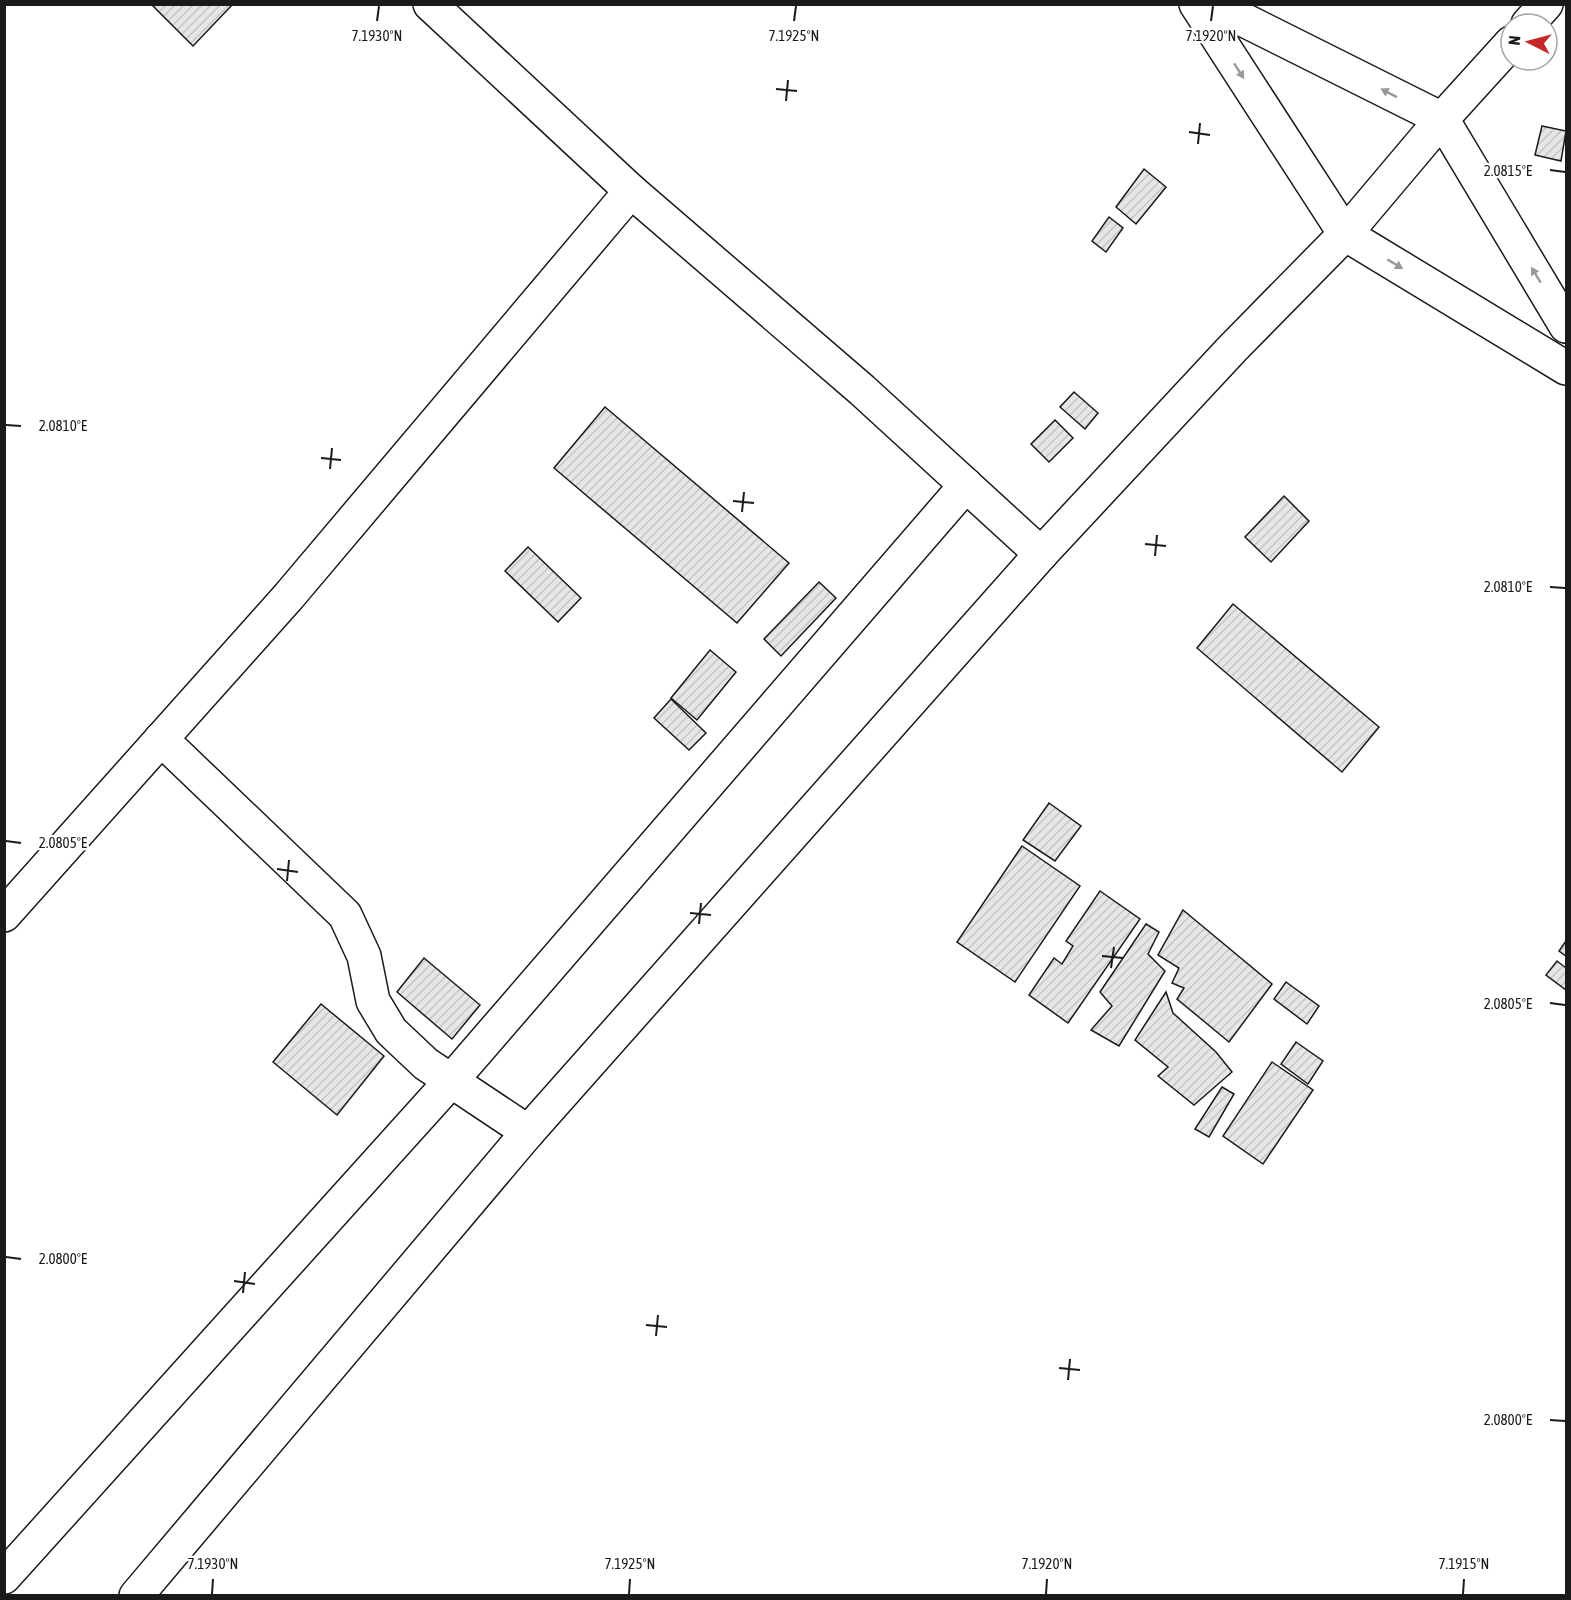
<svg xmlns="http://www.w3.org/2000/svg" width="1571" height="1600" viewBox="0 0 1571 1600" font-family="'Asap Condensed',sans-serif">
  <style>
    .building { fill: url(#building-hatch); stroke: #1a1a1a; stroke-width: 1.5 }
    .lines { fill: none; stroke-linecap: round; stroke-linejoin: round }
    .street-casing { stroke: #1a1a1a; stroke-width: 36 }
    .secondary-casing { stroke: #1a1a1a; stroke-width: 36 }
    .street { stroke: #fff; stroke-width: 33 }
    .secondary { stroke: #fff; stroke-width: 33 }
    .oneway { fill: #989898 }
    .ticks { fill: none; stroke: #1a1a1a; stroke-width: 2 }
    .ticks-label { font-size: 15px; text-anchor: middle; fill: #1a1a1a; stroke: #fff; stroke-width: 4.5; stroke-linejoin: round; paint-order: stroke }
  </style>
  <defs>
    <pattern id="building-hatch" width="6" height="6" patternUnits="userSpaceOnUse" patternTransform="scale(1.5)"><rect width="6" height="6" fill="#e6e6e6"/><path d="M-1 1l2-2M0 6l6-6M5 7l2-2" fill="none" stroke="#c5c5c5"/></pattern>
  </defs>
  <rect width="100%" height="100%" fill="#fff"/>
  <!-- building -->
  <g class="building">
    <polygon points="151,4 233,4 193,46"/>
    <polygon points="1542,126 1566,131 1561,161 1535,155"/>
    <polygon points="1144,169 1166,187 1136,224 1116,207"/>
    <polygon points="1109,217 1123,228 1106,252 1092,241"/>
    <polygon points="1074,392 1098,413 1085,429 1060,407"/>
    <polygon points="605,407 789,563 737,623 554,468"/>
    <polygon points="1055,420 1073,438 1049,462 1031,444"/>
    <polygon points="1284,496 1309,521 1271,562 1245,537"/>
    <polygon points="528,547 581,598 558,622 505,571"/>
    <polygon points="819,582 836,598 781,656 764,639"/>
    <polygon points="1233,604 1379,727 1342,772 1197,648"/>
    <polygon points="710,650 736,672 697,720 671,698"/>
    <polygon points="671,699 706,733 689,750 654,718"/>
    <polygon points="1049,803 1081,826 1055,861 1023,840"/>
    <polygon points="1022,846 1080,886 1015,982 957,942"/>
    <polygon points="1100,891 1140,919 1068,1023 1029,995 1054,958 1062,964 1073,946 1066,941"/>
    <polygon points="1183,910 1272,984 1229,1042 1177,999 1184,988 1172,983 1179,968 1158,955"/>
    <polygon points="1146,924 1159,932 1148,954 1165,971 1119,1046 1091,1030 1112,1006 1100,992"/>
    <polygon points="1566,941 1566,956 1559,951"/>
    <polygon points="424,958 480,1005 452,1039 397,992"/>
    <polygon points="1557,961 1566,968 1566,990 1546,975"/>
    <polygon points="1286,982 1319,1006 1307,1024 1274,999"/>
    <polygon points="1166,992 1173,1013 1216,1052 1232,1072 1194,1105 1158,1076 1168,1067 1135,1040"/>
    <polygon points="321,1004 384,1056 337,1115 273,1062"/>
    <polygon points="1296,1042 1323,1061 1308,1084 1281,1064"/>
    <polygon points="1272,1062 1313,1090 1263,1164 1223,1136"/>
    <polygon points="1222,1087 1234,1094 1209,1137 1195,1129"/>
  </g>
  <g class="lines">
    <defs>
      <g id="street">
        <polyline points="430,4 631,191 862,390 1041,554"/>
        <polyline points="161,739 345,915 364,956 373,1001 391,1031 426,1064 528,1132"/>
        <polyline points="4,915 289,596 631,191"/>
        <polyline points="4,1577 451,1081 966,485"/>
      </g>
      <g id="secondary">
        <polyline points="1196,4 1345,234 1566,368"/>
        <polyline points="1212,4 1442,119 1566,326"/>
        <polyline points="1528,24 1546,4"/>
        <polyline points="136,1596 528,1132 1041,554 1232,349 1345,234 1442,119 1511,43"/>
      </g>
    </defs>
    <!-- street casing -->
    <use href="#street" class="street-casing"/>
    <!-- secondary casing -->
    <use href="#secondary" class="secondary-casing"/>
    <!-- street -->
    <use href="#street" class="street"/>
    <!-- secondary -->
    <use href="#secondary" class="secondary"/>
  </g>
  <!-- one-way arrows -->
  <defs><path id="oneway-solid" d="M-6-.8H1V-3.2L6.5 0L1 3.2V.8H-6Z" transform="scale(1.5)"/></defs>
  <g class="oneway">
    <use href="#oneway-solid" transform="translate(1239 71) rotate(57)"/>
    <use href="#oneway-solid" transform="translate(1389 93) rotate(-153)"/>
    <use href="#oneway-solid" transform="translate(1395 264) rotate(31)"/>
    <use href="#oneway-solid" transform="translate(1536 275) rotate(-121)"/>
  </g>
  <!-- ticks -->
  <path class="ticks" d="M377,21L379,6M794,21L796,6M1211,21L1213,6M776,89L797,91M786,101L788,80M1189,132L1210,135M1198,144L1200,123M1550,170L1565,172M6,425L21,426M321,458L341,460M330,469L332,448M733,501L754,503M742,512L744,492M1145,544L1166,546M1155,556L1157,535M1550,587L1565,588M6,841L21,843M277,869L298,872M287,881L289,860M690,913L711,915M699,924L701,903M1102,956L1123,958M1111,968L1114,947M1550,1003L1565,1005M6,1257L21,1259M234,1281L255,1284M243,1293L245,1272M646,1325L667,1327M656,1336L658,1315M1059,1368L1080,1370M1068,1380L1070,1359M1550,1420L1565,1421M212,1594L213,1579M629,1594L630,1579M1046,1594L1047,1579M1463,1594L1464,1579"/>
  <g class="ticks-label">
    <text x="377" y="41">7.1930°N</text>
    <text x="794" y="41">7.1925°N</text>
    <text x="1211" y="41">7.1920°N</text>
    <text x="1508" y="176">2.0815°E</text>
    <text x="63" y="431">2.0810°E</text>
    <text x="1508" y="592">2.0810°E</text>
    <text x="63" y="848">2.0805°E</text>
    <text x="1508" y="1009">2.0805°E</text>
    <text x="63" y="1264">2.0800°E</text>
    <text x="1508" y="1425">2.0800°E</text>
    <text x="213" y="1569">7.1930°N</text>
    <text x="630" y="1569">7.1925°N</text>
    <text x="1047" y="1569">7.1920°N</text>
    <text x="1464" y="1569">7.1915°N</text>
  </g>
  <!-- border -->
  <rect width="1571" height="1600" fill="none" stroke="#1a1a1a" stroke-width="12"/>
  <!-- north arrow -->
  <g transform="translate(1529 42) rotate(276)"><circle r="28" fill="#ffffff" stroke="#a3a3a3" stroke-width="1.5"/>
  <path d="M0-4.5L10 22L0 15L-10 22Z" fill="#c62828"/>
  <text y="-9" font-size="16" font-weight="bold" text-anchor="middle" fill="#1a1a1a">N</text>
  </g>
</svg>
